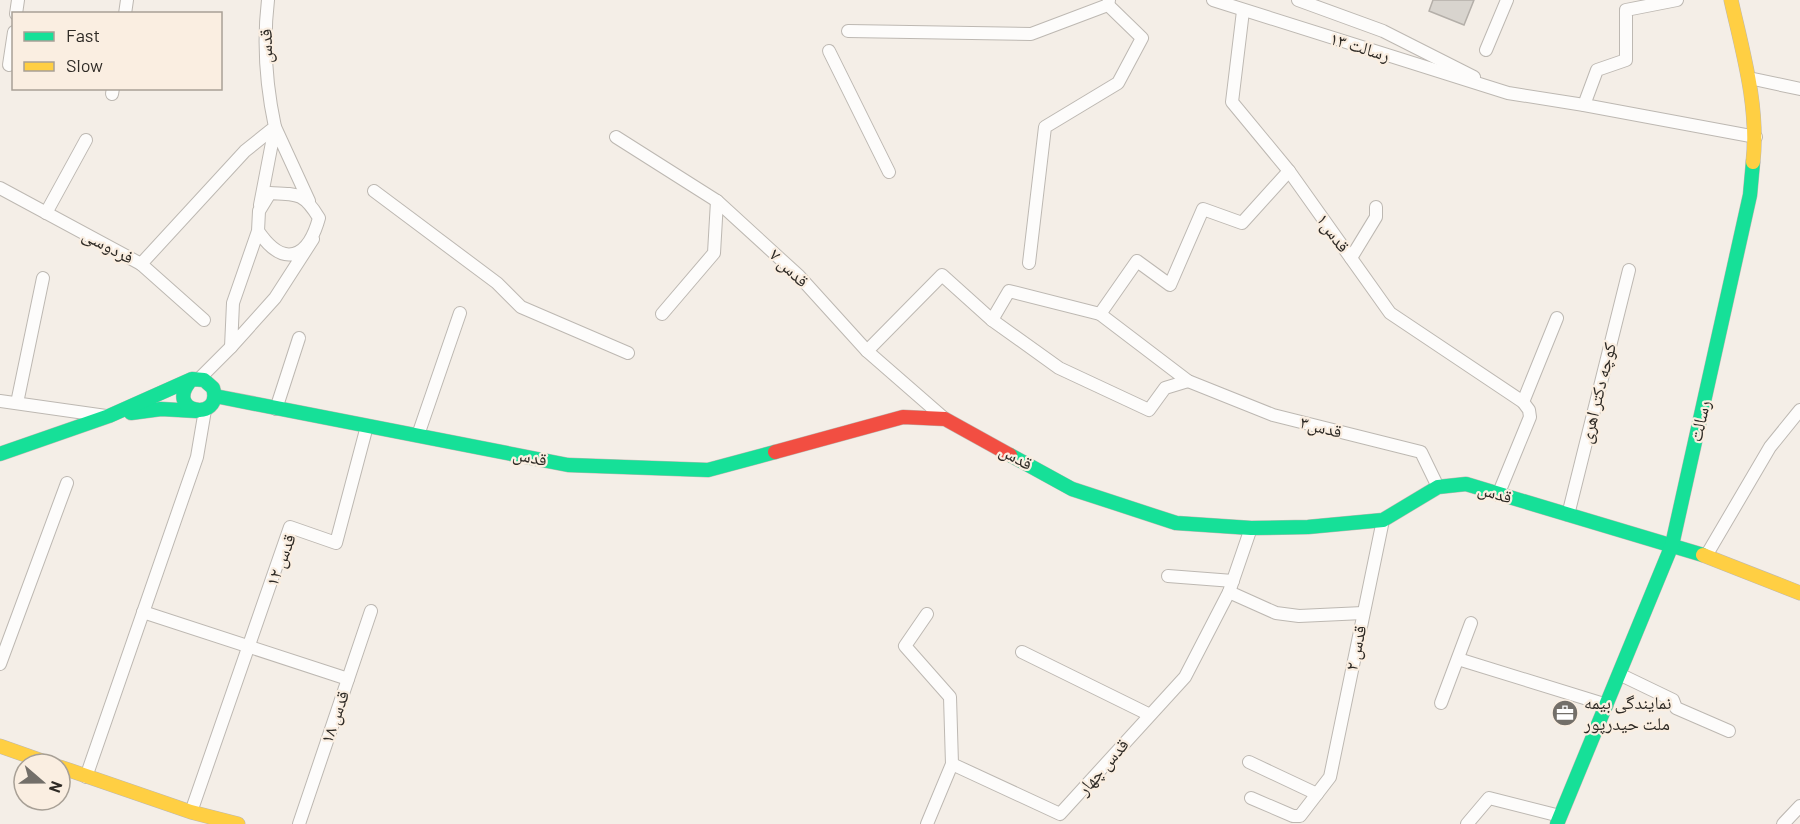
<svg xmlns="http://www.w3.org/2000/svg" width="1800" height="824" viewBox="0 0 1800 824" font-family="Barlow,'Noto Naskh Arabic',sans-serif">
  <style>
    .building { fill: #d8d4ce; stroke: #b4afa9; stroke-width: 1.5 }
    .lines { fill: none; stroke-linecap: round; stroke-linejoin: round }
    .street-casing { stroke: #bdb8b2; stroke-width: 14 }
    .fast-casing { stroke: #bdb8b2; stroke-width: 15 }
    .slow-casing { stroke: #bdb8b2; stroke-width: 15 }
    .jam-casing { stroke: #bdb8b2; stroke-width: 15 }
    .street { stroke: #fdfcfb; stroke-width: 12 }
    .fast { stroke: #16e098; stroke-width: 14 }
    .slow { stroke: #ffcf43; stroke-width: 14 }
    .jam { stroke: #f24e42; stroke-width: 14 }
    .labels { text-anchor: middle; stroke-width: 4.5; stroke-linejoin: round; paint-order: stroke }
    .street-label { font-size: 18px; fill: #2e2a25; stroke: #faeee1 }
    .poi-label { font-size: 18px; fill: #2e2a25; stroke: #faeee1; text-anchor: start }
  </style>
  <rect width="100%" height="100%" fill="#f4eee7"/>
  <!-- building -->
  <polygon class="building" points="1433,0 1474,0 1464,25 1429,11"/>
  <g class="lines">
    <defs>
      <g id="street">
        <polyline points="1213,0 1508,93 1584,105 1756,137"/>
        <polyline points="1298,0 1383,31 1474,77"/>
        <polyline points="1243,11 1232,102 1289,171 1390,313 1523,402 1529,410 1530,417 1498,495"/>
        <polyline points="16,14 18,0"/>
        <polyline points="125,14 127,0"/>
        <polyline points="848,31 1031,34 1108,5 1109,0"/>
        <polyline points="1486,50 1507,0"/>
        <polyline points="829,51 889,172"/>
        <polyline points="9,65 14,32"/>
        <polyline points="1749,78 1800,89"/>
        <polyline points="112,94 113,88"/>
        <polyline points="1584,105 1597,70 1626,60 1626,10 1677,0"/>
        <polyline points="616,137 717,201 799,276 867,351 945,419"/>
        <polyline points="0,188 141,264 204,320"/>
        <polyline points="374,191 497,283 521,307 628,353"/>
        <polyline points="260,205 275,127 309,201"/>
        <polyline points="46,213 86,140"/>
        <path d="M258,231C284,269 308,258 319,218C304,193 298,194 270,193L259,211L258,231L233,303L231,347L275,298L313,239"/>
        <polyline points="1351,258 1376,217 1376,207"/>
        <polyline points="1029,263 1045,127 1118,83 1142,38 1108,5"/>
        <path d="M141,264L245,151L275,127C266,85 263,42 268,0"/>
        <polyline points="662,314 714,253 717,201"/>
        <polyline points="1100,314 1137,261 1170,285 1203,209 1242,223 1289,171"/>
        <polyline points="992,320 1009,291 1100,314 1188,381 1273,415 1421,452 1438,487"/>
        <polyline points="867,351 942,275 992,320 1059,368 1149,410 1165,388 1188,381"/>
        <polyline points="200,378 231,347"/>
        <polyline points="0,401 106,416"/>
        <polyline points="1523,402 1557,318"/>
        <polyline points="17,403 43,278"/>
        <polyline points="276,409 299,338"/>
        <polyline points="418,435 460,313"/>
        <polyline points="1568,515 1629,270"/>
        <polyline points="1706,556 1770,447 1800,410"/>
        <polyline points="1168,576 1233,581"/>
        <polyline points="1229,592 1276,613 1299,616 1363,613"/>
        <polyline points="143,612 348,679"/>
        <polyline points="927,614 905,646 950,697 952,764 1060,814 1185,677 1229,592 1251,528"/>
        <polyline points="1022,652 1148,714"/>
        <polyline points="1458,659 1607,705"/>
        <polyline points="0,664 67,483"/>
        <polyline points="1619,674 1673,700 1676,708 1729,731"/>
        <polyline points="1441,703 1471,623"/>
        <polyline points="1249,762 1317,794"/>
        <polyline points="86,777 197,457 205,410"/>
        <polyline points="1251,798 1293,816 1300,816 1330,777 1383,520"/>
        <polyline points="191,812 290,527 336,543 367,426"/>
        <polyline points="299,824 371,611"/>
        <polyline points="927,824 952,764"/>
        <polyline points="1467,824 1489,798 1560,816"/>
        <polyline points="1783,824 1800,806"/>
      </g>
      <g id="fast">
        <polyline points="215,396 568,465 708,470 775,452"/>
        <polyline points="131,413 161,409 196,411"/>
        <path d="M0,454L109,416L192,379L204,380L213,388C224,423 161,413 192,379"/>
        <polyline points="1010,455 1072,489 1176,523 1251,528 1308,527 1383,520 1438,487 1466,484 1703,555"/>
        <polyline points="1557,824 1672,545 1750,195 1753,162"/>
      </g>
      <g id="slow">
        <path d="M1731,0C1743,53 1759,107 1753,162"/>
        <polyline points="1703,555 1800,593"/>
        <polyline points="0,746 51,764"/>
        <polyline points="60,767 191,812 238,824"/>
      </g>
      <polyline id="jam" points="775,452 903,417 945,419 1010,455"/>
    </defs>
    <!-- street casing -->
    <use href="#street" class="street-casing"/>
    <!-- fast casing -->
    <use href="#fast" class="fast-casing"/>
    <!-- slow casing -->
    <use href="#slow" class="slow-casing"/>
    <!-- jam casing -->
    <use href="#jam" class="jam-casing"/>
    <!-- street -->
    <use href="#street" class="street"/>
    <!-- fast -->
    <use href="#fast" class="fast"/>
    <!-- slow -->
    <use href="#slow" class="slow"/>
    <!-- jam -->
    <use href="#jam" class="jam"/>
  </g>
  <!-- icons -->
  <defs>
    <symbol id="office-disc" viewBox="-11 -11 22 22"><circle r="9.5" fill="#736f69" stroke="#faeee1"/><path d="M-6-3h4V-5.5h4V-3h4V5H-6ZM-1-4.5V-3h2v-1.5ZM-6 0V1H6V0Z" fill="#fff"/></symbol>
  </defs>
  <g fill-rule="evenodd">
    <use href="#office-disc" x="1550" y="698" width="30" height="30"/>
  </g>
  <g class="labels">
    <!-- street labels -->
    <g class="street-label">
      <text transform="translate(266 46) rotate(-91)" y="6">قدس</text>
      <text transform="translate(1360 47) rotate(17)" y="6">رسالت ۱۳</text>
      <text transform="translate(1333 233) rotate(54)" y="6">قدس۱</text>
      <text transform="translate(108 246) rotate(28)" y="6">فردوسی</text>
      <text transform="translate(789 268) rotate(44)" y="6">قدس ۷</text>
      <text transform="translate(1598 393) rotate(-76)" y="6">کوچه دکتر اهری</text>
      <text transform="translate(1700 421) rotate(-77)" y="6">رسالت</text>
      <text transform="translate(1321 427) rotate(14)" y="6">قدس۳</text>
      <text transform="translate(530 457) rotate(11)" y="6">قدس</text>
      <text transform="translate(1016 457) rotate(29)" y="6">قدس</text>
      <text transform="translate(1495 493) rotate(17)" y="6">قدس</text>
      <text transform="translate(281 560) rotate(-69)" y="6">قدس ۱۲</text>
      <text transform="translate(1356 648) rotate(-78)" y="6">قدس ۲</text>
      <text transform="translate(335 717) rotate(-71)" y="6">قدس ۱۸</text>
      <text transform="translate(1103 767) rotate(-49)" y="6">قدس چهار</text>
    </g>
    <!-- poi labels -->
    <g class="poi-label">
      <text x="1584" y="709">نمایندگی بیمه<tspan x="1584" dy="21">ملت حیدرپور</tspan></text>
    </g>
  </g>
  <!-- legend -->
  <rect x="12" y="12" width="210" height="78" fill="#faeee1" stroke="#a8a096" stroke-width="1.5"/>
  <rect x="24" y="32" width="30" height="9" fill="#16e098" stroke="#a8a096" stroke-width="1.5"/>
  <text x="66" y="42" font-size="18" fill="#2e2a25">Fast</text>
  <rect x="24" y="62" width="30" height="9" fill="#ffcf43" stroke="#a8a096" stroke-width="1.5"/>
  <text x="66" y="72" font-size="18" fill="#2e2a25">Slow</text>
  <!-- north arrow -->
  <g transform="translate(42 782) rotate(110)"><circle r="28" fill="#faeee1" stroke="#a8a096" stroke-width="1.5"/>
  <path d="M0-4.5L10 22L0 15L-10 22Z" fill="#736f69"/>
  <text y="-9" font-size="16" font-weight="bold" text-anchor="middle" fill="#2e2a25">N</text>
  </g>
</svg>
